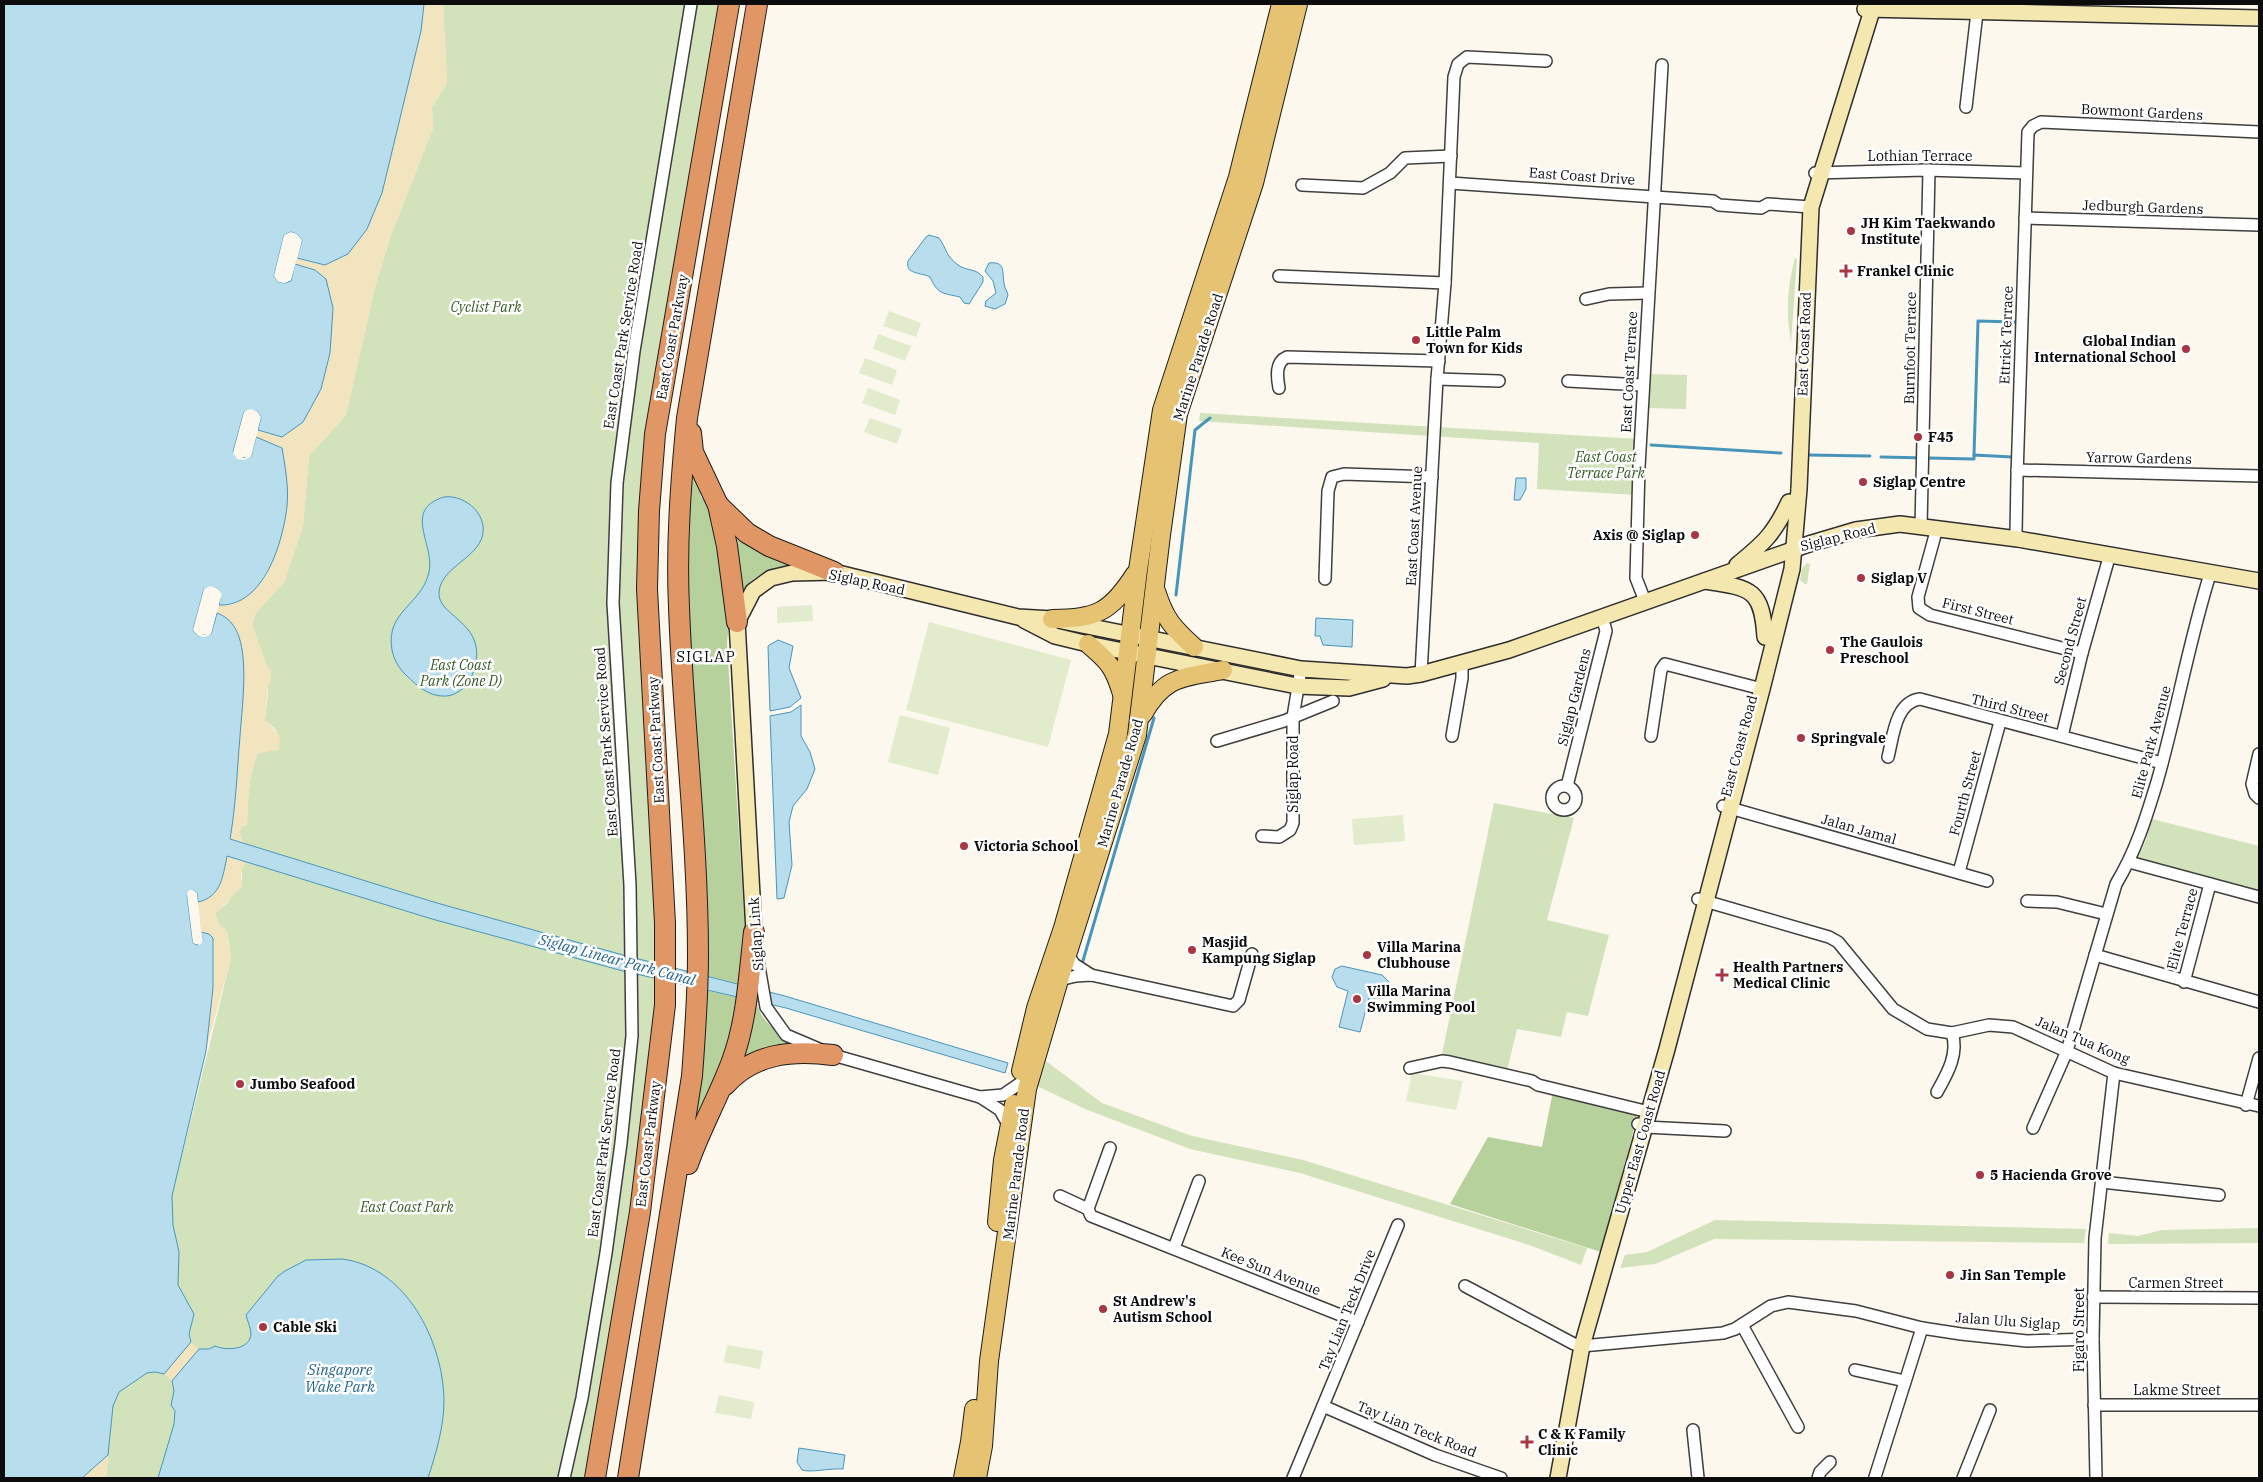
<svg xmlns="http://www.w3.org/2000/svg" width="2263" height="1482" viewBox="0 0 2263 1482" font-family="'IBM Plex Serif',serif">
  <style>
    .green { fill: #d2e2bb }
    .forest { fill: #b7d19c }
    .sand { fill: #f2e4bf }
    .pitch { fill: #e2ebcb }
    .water { fill: #b8dded; stroke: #4895bb }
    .pier { fill: #fcf8ed }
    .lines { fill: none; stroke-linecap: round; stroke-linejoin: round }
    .stream { stroke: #4895bb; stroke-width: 3 }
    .street-casing { stroke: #3f3f3f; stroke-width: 14 }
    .secondary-casing { stroke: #2e2e2e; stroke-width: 18 }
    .primary-casing { stroke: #1d1d1d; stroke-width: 20 }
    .highway-casing { stroke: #1d1d1d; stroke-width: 22 }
    .street { stroke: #fff; stroke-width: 11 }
    .secondary { stroke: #f4e8b0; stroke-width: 15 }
    .primary { stroke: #e6c373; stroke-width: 18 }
    .highway { stroke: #e19666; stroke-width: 20 }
    .poi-dot { fill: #a93643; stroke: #fff; stroke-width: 2 }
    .labels { text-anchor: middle; stroke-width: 5; stroke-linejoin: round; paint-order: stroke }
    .street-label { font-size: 14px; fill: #0c0c0c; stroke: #fff }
    .poi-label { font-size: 14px; font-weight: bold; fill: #0c0c0c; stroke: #fff; text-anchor: start }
    .park-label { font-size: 14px; font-style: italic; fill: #345a25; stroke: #fff }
    .neighbourhood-label { font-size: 15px; letter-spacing: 1px; fill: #0c0c0c; stroke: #fff }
    .water-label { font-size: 15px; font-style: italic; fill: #26668c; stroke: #fff }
  </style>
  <rect width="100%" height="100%" fill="#fcf8ed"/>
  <!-- green -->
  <g class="green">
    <path d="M443,4H728L649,511L665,966L595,1478H106L113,1406L119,1392L147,1373L155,1372L191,1342L189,1334L193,1314L178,1285L179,1252L173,1225L172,1196L231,958L227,931L218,923L215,913L227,903L242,881V840L239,832L242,826L247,825C248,799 248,777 258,753L279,749L276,730L265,720L268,693L267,667L252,625L255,614L284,582L303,526L309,456L346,415L375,287L391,235L433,128L432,107L447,83Z"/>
    <path d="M1795,258L1797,259L1791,343C1786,312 1787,288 1795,258Z"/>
    <polygon points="1650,374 1687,375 1686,409 1648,408"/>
    <polygon points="1200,413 1639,439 1637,495 1537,489 1539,443 1199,421"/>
    <polygon points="1807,563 1810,564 1807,584 1805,584 1800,580 1802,568"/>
    <polygon points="1494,803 1574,818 1547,920 1609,935 1588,1016 1567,1012 1561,1037 1517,1029 1506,1075 1441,1059"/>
    <polygon points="2152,819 2259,846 2259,895 2137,858 2146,840"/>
    <polygon points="1046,1061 1102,1103 1192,1136 1303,1160 1587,1248 1581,1265 1532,1246 1300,1173 1190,1149 1085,1109 1037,1086"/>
    <polygon points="1715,1220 2086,1229 2084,1243 1714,1239 1655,1264 1620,1268 1625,1255 1647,1252"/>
    <polygon points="2259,1228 2259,1243 2108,1244 2109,1233 2138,1236 2162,1230"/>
  </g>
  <!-- forest -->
  <g class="forest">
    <path d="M692,435L701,497L746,536L798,555L794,571C745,564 731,602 727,643L745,931L755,988L696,973L679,606Z"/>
    <path d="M696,988L757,1002C760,1024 782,1034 799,1044L757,1064L712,1110L673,1214Z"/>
    <polygon points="1554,1086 1640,1107 1601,1252 1450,1204 1488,1137 1542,1147"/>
  </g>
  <!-- sand -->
  <g class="sand">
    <path d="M424,4H443L447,83L432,107L433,128L391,235L375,287L346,415L309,456L303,526L284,582L255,614L252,624L267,667L271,670V682L268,685L265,720L280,736L279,750L258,753C248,777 248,799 247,825L242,826L240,832L242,840L246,844L230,839L234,817L243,697L242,651L224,616L217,613L219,605H232L249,596L266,576L287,505L282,448L256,437L258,430L282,437L321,389L330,353L333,308L315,270L295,264L297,258L325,265L348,254L367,229L382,193L421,31Z"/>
    <path d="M226,856L246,862L241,873L242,888C236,890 222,908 215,914L218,923L227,931L231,958L206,1051L213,988L214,945C213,938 208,933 201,932L198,902C221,897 223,875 226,856Z"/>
    <polygon points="191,1342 199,1349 172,1381 164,1374"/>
    <polygon points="108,1455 106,1478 82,1478"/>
  </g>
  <!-- pitch -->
  <g class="pitch">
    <polygon points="889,311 921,323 916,337 883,326"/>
    <polygon points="878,334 911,346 905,361 873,349"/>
    <polygon points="865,358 897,370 892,385 859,373"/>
    <polygon points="868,388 900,400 895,415 862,403"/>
    <polygon points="870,418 902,429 897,444 864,432"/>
    <polygon points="812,605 813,621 777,623 777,607"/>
    <polygon points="929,622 1071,660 1048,747 906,710"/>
    <polygon points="900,715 950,728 938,775 888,762"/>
    <polygon points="1403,815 1405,841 1354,845 1352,819"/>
    <polygon points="1412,1073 1463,1081 1456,1110 1406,1101"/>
    <polygon points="727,1345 763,1351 760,1369 724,1362"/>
    <polygon points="719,1395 754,1402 751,1419 715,1413"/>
  </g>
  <!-- water -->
  <g class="water">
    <path d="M4,4H424L421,31L382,193L367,229L348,254L325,265L297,258L302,240L297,234L291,232L284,235L274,276L278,282L285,283L291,281L295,264L315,270L326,279L333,308L330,353L321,389L303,422L282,437L258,430L261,417L257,411L244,412L233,452L237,458L251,457L256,437L282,448C285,466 289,487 287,506C283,542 264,607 219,605L221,594L217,588L204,589L193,630L198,636L211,634L217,613C228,617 235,625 239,637C248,663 242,709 240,736C237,771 236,805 230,839L437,903L623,955L785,996L1008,1063L1005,1073L786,1008L623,971L432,919L227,856C223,876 221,897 198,902L197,893L193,890L187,895L193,943L197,945L203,941L201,932L209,934L213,938V988L206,1051L172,1196L173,1225L179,1252L178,1285L194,1314L189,1334L191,1342L164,1374L155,1372L147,1373L119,1392L113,1406L108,1455L82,1478H4Z"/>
    <path d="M929,235L939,238C947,249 945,255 958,265C966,271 976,268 983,277V282L969,304L964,303L960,297C943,293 938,295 930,277C921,272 905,275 908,261L926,237Z"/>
    <path d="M989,263C1006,261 1002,272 1004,283C1004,287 1007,291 1008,295L1005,304L995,309L985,306L986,301L996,293L993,281L985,271Z"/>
    <polygon points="1516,478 1526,478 1526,489 1520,500 1514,500"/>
    <path d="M444,497C466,494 491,517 481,540C472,560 441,569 439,592C437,616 483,621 476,662C475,670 471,679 466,686C459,692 452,697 442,696C429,696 416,685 407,676C399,669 394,660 392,650C385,611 422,605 429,572C435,544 402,510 444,497Z"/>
    <polygon points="1316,618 1353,620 1352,647 1323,645 1320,636 1315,636"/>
    <polygon points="778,640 793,646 789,668 801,698 790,707 770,711 768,646"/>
    <polygon points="801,705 801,736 810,752 815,769 807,789 793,806 789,822 792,865 784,898 777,899 770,716 791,712"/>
    <polygon points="1342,966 1382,975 1391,984 1390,992 1384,998 1369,998 1360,1032 1339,1027 1348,991 1337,987 1332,977 1335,969"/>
    <path d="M342,1259C406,1267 443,1341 444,1400C444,1427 436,1453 428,1478H158L174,1424L175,1411L171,1405L174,1391L172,1381L199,1349H209L215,1346C226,1351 250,1350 251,1334C251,1328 247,1320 246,1315L278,1276L285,1271L306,1260Z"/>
    <path d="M799,1448L845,1455L843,1469C830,1468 811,1473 802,1470L797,1462Z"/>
  </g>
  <!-- pier -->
  <g class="pier">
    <polygon points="291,232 297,234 302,240 297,260 295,257 299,241 296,236 291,235 286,237 276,275 280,280 285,281 289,279 293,264 296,262 291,280 285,283 278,282 274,276 284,235"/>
    <polygon points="250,409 257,411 261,417 257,433 255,430 259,417 255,413 250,412 246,414 236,452 239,456 244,458 249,455 254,436 257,434 251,457 244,460 237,459 233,453 244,412"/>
    <polygon points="210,586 217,588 222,594 218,607 216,605 219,594 216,590 211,589 206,591 196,629 199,634 204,635 209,633 214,612 217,611 211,634 205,637 198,636 193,630 204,589"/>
    <polygon points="189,890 193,890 197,893 198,904 195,903 194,894 191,893 190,895 195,941 197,943 200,940 199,931 201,929 203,941 200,945 193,943 187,894"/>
  </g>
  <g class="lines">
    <!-- stream -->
    <g class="stream">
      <polyline points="1651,445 1781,453"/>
      <polyline points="1808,455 1870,456"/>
      <polyline points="1974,455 1978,321 2015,322"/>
      <polyline points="1881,457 1974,459 1974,455 2012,457"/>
      <polyline points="1176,595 1195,430 1210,418"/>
      <polyline points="1082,964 1154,718"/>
    </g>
    <defs>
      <g id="street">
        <polyline points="1966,107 1978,4"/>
        <polyline points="1815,173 1925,170 2026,173"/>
        <polyline points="1450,183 1713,201 1719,205 1761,208 1768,204 1811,207"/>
        <polyline points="1302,185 1363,188 1390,173 1405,158 1451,156"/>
        <polyline points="2025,218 2259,225"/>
        <polyline points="1279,276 1445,283"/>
        <polyline points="1586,299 1609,294 1648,293"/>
        <polyline points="1437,379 1499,381"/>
        <polyline points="1568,381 1642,385"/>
        <path d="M1279,388C1277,377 1275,362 1287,357L1439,361"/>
        <polyline points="2017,470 2259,476"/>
        <polyline points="1921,527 1929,170"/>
        <polyline points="1937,528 1918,597 1919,608 1930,615 2082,653"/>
        <polyline points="2018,539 2016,533 2017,477 2028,132 2033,126 2041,122 2259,132"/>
        <polyline points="1325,579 1328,491 1332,477 1344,474 1432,477"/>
        <polyline points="1645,601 1636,578 1639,467 1662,65"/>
        <polyline points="1421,674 1437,379 1445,283 1454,77 1458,64 1467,57 1546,61"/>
        <polyline points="1452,736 1462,678 1462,663"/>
        <polyline points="1651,736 1661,670 1665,664 1762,689"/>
        <polyline points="2062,736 2082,653 2110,554"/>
        <polyline points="1217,741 1284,721 1333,701"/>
        <polyline points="2259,754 2252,784 2255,794 2259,798"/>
        <path d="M1888,757C1893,738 1895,702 1920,699L2162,763"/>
        <circle cx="1564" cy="798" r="12"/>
        <polyline points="1567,786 1606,631 1602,616"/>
        <polyline points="1723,806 1987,881"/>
        <polyline points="1262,836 1279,837 1290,830 1293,823 1293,717 1301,669"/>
        <polyline points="2129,862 2259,897"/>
        <polyline points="1959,872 2000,722"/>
        <polyline points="1698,899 1829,937 1838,942 1893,1009 1927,1029 1952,1033 1989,1025 2013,1027 2114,1073 2259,1106"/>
        <polyline points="2027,901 2057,902 2106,914"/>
        <polyline points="1067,953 1074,964 1091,975"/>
        <polyline points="2095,955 2259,1002"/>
        <polyline points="758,961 766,1007 786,1035 833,1055 980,1097 1000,1110 1009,1126"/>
        <polyline points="1059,980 1076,976 1091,975 1233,1006 1239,1000 1252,954"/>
        <polyline points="2184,982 2210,884"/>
        <polyline points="1410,1068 1442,1061 1450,1062 1532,1081 1538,1085 1649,1112"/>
        <path d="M1937,1092C1947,1074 1959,1054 1952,1033"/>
        <polyline points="980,1097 1003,1095 1019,1084"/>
        <polyline points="2246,1105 2259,1058"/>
        <polyline points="1638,1124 1645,1127 1725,1131"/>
        <path d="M2033,1128L2067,1051L2116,884C2136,851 2146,818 2157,782C2177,712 2189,640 2211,571"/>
        <polyline points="1110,1148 1088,1209 1091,1216 1358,1322"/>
        <polyline points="2102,1182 2219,1195"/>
        <polyline points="1060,1196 1088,1209"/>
        <polyline points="1174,1248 1199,1181"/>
        <polyline points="1465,1286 1574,1344 1582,1346 1723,1333 1735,1329 1771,1306 1788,1302 1856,1311 1922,1328 1961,1334 2027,1341 2093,1339"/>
        <polyline points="2093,1297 2259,1298"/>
        <polyline points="1742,1325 1798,1427"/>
        <polyline points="1855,1370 1905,1381"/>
        <polyline points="2094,1405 2259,1405"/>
        <polyline points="1323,1406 1435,1455 1501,1478"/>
        <polyline points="1693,1430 1698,1478"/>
        <polyline points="1875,1477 1922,1328"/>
        <polyline points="564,1478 582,1398 606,1253 621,1143 632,1036 630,885 613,603 617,483 634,351 691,4"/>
        <polyline points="1293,1478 1398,1225"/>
        <polyline points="1818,1478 1820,1472 1830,1462"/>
        <polyline points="1963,1478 1990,1410"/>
        <polyline points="2096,1478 2093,1339 2095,1238 2114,1073"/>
      </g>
      <g id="secondary">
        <polyline points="1865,9 2259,18"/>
        <path d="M1737,565C1764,543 1774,534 1789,502"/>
        <path d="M1705,581C1750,588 1762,588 1765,637"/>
        <polyline points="1024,620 1055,636 1088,644 1297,686 1349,688 1383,679"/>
        <polyline points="754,932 737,622 753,591 771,578 792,573 834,572 1018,617 1052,619 1301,669 1407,676 1421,674 1509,650 1809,544 1856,530 1900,524 2018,539 2259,581"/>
        <polyline points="1558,1478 1582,1346 1667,1049 1762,689 1792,569 1799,489 1811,207 1874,4"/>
      </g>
      <g id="primary">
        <path d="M1156,591C1165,619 1172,627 1194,647"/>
        <path d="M1052,619C1097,618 1110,613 1135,574"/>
        <path d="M1088,644C1109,662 1114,667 1122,694"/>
        <path d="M1143,714C1165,675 1183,678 1223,670"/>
        <polyline points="1021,1071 1036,1008 1063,928 1118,734 1138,570 1162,410 1238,177 1281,4"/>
        <polyline points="997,1222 1003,1160 1014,1104"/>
        <polyline points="963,1478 970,1442 974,1409"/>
        <polyline points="977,1478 983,1446 989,1361 1027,1089 1059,980 1137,735 1161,535 1178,414 1254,183 1298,4"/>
      </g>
      <g id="highway">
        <polyline points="691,433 693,452 718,505 727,546 737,622"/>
        <polyline points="718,505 747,533 769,546 834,572"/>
        <path d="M725,1085C754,1053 792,1050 833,1055"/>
        <path d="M688,1164C700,1129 719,1096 732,1061C747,1021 749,975 754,932"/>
        <polyline points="595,1478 640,1212 665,1005 665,923 647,589 649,511 655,434 729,4"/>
        <path d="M628,1478L692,1076C695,1036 698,996 698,955C698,839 683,723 679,607C676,544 681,481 687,418L757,4"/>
      </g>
    </defs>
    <!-- street casing -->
    <use href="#street" class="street-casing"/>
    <!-- secondary casing -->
    <use href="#secondary" class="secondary-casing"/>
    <!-- primary casing -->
    <use href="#primary" class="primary-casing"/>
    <!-- highway casing -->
    <use href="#highway" class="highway-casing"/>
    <!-- street -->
    <use href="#street" class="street"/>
    <!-- secondary -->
    <use href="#secondary" class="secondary"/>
    <!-- primary -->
    <use href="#primary" class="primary"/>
    <!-- highway -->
    <use href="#highway" class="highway"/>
  </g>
  <!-- markers -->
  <g class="poi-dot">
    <circle cx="1851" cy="231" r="5"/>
    <path d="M1843.5 263.5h5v5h5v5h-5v5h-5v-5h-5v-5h5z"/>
    <circle cx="1416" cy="340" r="5"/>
    <circle cx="2186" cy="349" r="5"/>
    <circle cx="1918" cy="437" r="5"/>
    <circle cx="1863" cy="482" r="5"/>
    <circle cx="1695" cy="535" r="5"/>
    <circle cx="1861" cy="578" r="5"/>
    <circle cx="1830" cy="650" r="5"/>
    <circle cx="1801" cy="738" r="5"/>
    <circle cx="964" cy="846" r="5"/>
    <circle cx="1192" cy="950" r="5"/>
    <circle cx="1367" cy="955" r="5"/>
    <path d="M1719.5 967.5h5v5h5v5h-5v5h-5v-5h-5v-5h5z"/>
    <circle cx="1357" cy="999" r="5"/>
    <circle cx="240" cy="1084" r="5"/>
    <circle cx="1980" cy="1175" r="5"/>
    <circle cx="1950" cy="1275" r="5"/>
    <circle cx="1103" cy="1309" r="5"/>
    <circle cx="263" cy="1327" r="5"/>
    <path d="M1524.5 1434.5h5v5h5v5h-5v5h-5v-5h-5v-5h5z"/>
  </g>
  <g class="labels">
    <!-- street labels -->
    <g class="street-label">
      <text transform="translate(2142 112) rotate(3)" y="5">Bowmont Gardens</text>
      <text x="1920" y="161">Lothian Terrace</text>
      <text transform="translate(1582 176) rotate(4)" y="5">East Coast Drive</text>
      <text transform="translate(2143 207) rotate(2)" y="5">Jedburgh Gardens</text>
      <text transform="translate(623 335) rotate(-81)" y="5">East Coast Park Service Road</text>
      <text transform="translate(2006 335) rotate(-88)" y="5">Ettrick Terrace</text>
      <text transform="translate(672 337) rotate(-80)" y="5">East Coast Parkway</text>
      <text transform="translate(1804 344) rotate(-88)" y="5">East Coast Road</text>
      <text transform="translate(1910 348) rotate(-89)" y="5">Burnfoot Terrace</text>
      <text transform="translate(1198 357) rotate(-72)" y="5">Marine Parade Road</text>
      <text transform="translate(1629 372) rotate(-87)" y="5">East Coast Terrace</text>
      <text transform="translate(2139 458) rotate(1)" y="5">Yarrow Gardens</text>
      <text transform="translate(1414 526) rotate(-87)" y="5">East Coast Avenue</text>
      <text transform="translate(1838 537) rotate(-14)" y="5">Siglap Road</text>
      <text transform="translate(867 582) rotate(12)" y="5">Siglap Road</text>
      <text transform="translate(1978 611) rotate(14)" y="5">First Street</text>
      <text transform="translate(2070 641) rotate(-75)" y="5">Second Street</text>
      <text transform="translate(1574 697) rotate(-76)" y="5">Siglap Gardens</text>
      <text transform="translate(2010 708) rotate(14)" y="5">Third Street</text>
      <text transform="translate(656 740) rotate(-93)" y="5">East Coast Parkway</text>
      <text transform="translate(606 742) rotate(-94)" y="5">East Coast Park Service Road</text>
      <text transform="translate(2151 742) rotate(-75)" y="5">Elite Park Avenue</text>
      <text transform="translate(1739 746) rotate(-75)" y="5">East Coast Road</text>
      <text transform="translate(1293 774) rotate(-90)" y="5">Siglap Road</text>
      <text transform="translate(1120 783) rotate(-74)" y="5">Marine Parade Road</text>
      <text transform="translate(1965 793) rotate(-75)" y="5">Fourth Street</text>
      <text transform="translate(1859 829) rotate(16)" y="5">Jalan Jamal</text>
      <text transform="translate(2182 929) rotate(-75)" y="5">Elite Terrace</text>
      <text transform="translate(756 934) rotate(-94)" y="5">Siglap Link</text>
      <text transform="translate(2083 1040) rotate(23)" y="5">Jalan Tua Kong</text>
      <text transform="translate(1640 1142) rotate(-74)" y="5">Upper East Coast Road</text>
      <text transform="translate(604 1143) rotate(-83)" y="5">East Coast Park Service Road</text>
      <text transform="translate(648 1144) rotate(-83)" y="5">East Coast Parkway</text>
      <text transform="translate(1016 1174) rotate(-83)" y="5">Marine Parade Road</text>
      <text transform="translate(1271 1271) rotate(22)" y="5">Kee Sun Avenue</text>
      <text x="2176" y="1288">Carmen Street</text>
      <text transform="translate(1347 1310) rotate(-68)" y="5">Tay Lian Teck Drive</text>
      <text transform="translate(2008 1321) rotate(4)" y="5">Jalan Ulu Siglap</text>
      <text transform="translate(2079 1330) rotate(-90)" y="5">Figaro Street</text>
      <text x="2177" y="1395">Lakme Street</text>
      <text transform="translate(1417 1429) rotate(22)" y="5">Tay Lian Teck Road</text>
    </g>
    <!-- poi labels -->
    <g class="poi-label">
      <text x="1861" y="228">JH Kim Taekwando<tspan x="1861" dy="16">Institute</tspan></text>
      <text x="1857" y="276">Frankel Clinic</text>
      <text x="1426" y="337">Little Palm<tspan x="1426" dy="16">Town for Kids</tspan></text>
      <text x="2176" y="346" text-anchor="end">Global Indian<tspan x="2176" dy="16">International School</tspan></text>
      <text x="1928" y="442">F45</text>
      <text x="1873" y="487">Siglap Centre</text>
      <text x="1685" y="540" text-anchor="end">Axis @ Siglap</text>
      <text x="1871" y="583">Siglap V</text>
      <text x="1840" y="647">The Gaulois<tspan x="1840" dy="16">Preschool</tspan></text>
      <text x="1811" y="743">Springvale</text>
      <text x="974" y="851">Victoria School</text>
      <text x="1202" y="947">Masjid<tspan x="1202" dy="16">Kampung Siglap</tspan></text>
      <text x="1377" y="952">Villa Marina<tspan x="1377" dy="16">Clubhouse</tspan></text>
      <text x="1733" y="972">Health Partners<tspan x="1733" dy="16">Medical Clinic</tspan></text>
      <text x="1367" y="996">Villa Marina<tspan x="1367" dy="16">Swimming Pool</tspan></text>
      <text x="250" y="1089">Jumbo Seafood</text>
      <text x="1990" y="1180">5 Hacienda Grove</text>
      <text x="1960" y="1280">Jin San Temple</text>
      <text x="1113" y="1306">St Andrew's<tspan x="1113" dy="16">Autism School</tspan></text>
      <text x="273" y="1332">Cable Ski</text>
      <text x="1538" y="1439">C &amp; K Family<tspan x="1538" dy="16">Clinic</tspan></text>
    </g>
    <!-- park labels -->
    <g class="park-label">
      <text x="486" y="312">Cyclist Park</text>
      <text x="1606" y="462">East Coast<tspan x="1606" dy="16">Terrace Park</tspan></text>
      <text x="461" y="670">East Coast<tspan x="461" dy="16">Park (Zone D)</tspan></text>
      <text x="407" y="1212">East Coast Park</text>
    </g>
    <!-- neighbourhood labels -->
    <g class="neighbourhood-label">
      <text x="706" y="662">SIGLAP</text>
    </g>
    <!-- water labels -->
    <g class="water-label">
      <text transform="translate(617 960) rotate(15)" y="5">Siglap Linear Park Canal</text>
      <text x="340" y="1375">Singapore<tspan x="340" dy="17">Wake Park</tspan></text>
    </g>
  </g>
  <!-- border -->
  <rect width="2263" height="1482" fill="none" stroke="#0c0c0c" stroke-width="10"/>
</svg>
